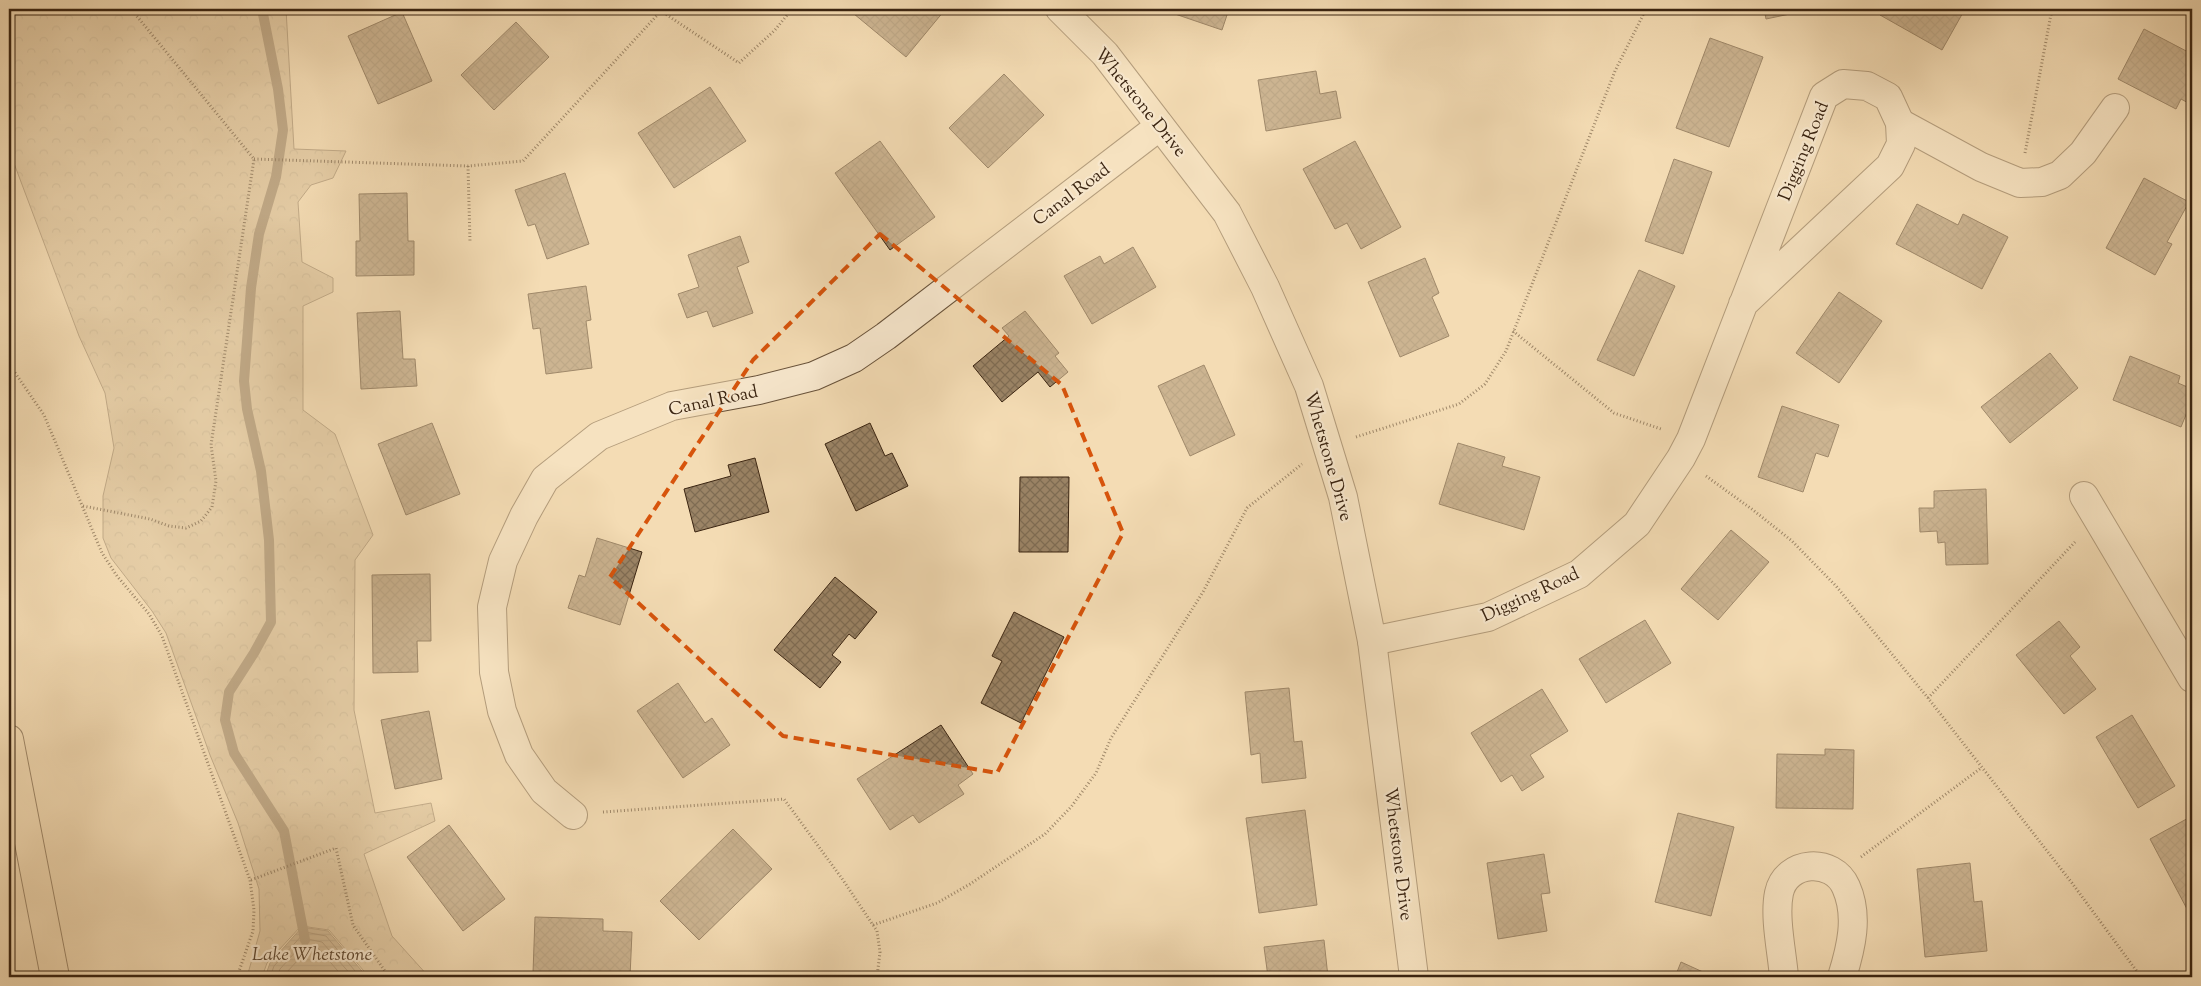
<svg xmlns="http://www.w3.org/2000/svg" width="2201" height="986" viewBox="0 0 2201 986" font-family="'Sorts Mill Goudy',serif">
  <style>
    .forest { fill: url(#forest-crowns); stroke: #877054 }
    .water { fill: url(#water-rules); stroke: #846d52 }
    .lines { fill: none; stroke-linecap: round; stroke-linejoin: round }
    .shore { stroke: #786047; stroke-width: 1 }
    .stream { stroke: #846d52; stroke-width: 10 }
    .building { fill: url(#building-cross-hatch); stroke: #3a2411 }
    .minor-casing { stroke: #68523a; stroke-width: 30 }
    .major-casing { stroke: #3a2411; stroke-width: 30 }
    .path { stroke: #3a2411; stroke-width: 3; stroke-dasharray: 1 2.5; stroke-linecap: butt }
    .minor { stroke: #f8e8ce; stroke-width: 28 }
    .major { stroke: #f4dcb4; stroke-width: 28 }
    .marked { fill: none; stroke: #d7540c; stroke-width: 4; stroke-dasharray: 10 6; stroke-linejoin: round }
    .labels { text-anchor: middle; stroke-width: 4.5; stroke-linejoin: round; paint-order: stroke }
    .street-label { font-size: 18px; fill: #3a2411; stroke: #f8e8ce }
    .water-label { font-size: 19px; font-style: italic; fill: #5f4831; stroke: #f8e8ce }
  </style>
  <defs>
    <pattern id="forest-crowns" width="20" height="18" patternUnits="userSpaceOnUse" patternTransform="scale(1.25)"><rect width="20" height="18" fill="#d4bd98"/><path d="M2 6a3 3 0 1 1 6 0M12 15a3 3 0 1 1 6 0" fill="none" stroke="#b7a282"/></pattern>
    <pattern id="water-rules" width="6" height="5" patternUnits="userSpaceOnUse" patternTransform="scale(1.25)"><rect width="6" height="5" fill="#b59d7d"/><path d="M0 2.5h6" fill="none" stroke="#948065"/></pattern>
    <pattern id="building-cross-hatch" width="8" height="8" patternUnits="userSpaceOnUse" patternTransform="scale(1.25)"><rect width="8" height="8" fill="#9b8466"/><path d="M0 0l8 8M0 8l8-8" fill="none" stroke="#7f6c53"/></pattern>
  </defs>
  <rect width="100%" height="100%" fill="#f4dcb4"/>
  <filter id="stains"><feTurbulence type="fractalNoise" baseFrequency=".004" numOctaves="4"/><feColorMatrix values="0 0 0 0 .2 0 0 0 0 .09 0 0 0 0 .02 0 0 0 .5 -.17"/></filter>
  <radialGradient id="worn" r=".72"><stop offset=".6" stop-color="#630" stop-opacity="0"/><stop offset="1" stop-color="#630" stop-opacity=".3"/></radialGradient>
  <!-- forest -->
  <polygon class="forest" points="9,9 286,9 294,149 346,151 333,178 311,185 298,202 302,262 333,278 333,292 303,306 303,410 335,434 373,535 355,560 354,710 375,813 431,803 435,821 364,854 392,936 429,977 369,977 329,930 301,926 267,963 262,977 247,977 260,931 259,889 238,823 210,755 166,633 152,611 111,558 103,538 103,496 114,448 105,393 79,336 9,150"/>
  <!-- water -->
  <polygon class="water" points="302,927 328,931 367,977 265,977 270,963"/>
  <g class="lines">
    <!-- shore -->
    <g class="shore">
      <polyline points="270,977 274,966 305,932 326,936 360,977"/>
      <polyline points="277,977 280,969 307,939 322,942 353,977"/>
      <polyline points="285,977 286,973 310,947 319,949 343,977"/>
    </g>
    <!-- stream -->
    <polyline class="stream" points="262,9 278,89 283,130 276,177 259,234 251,288 244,381 247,409 261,471 269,540 271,622 254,653 229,692 225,720 234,753 284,831 305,940"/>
  </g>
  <!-- building -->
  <g class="building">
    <polygon points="848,9 941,9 944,11 906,57"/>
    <polygon points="1177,9 1229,9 1222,30 1175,14"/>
    <polygon points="1764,9 1835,9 1809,14 1809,10 1766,19"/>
    <polygon points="1884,9 1965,9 1942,50 1880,15"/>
    <polygon points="402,12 432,81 378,104 348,36"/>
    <polygon points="516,22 549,57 494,110 461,75"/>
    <polygon points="2144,29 2192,54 2192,105 2181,99 2176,109 2118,79"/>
    <polygon points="1710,38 1763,57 1729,147 1676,128"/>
    <polygon points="1316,71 1320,94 1336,91 1341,118 1266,131 1258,80"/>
    <polygon points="1004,74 1044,115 988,168 949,128"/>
    <polygon points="710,87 746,141 674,188 638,133"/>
    <polygon points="880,141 935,217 890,250 835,173"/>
    <polygon points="1355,141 1401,227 1361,249 1347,223 1335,229 1303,169"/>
    <polygon points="1674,159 1712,172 1683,254 1645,241"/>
    <polygon points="565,173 589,244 547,259 535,224 528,226 515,190"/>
    <polygon points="2144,178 2189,202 2167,242 2172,244 2155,275 2106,248"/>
    <polygon points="407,193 408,241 414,241 414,275 356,276 356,241 360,241 359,194"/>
    <polygon points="1917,204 1958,225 1963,214 2008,237 1982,289 1896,244"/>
    <polygon points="740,236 749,262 737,267 753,313 713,327 707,311 687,318 678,294 699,287 688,255"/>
    <polygon points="1133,247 1156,287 1092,324 1064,276 1100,256 1104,264"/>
    <polygon points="1425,258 1439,293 1432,297 1449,336 1400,357 1368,282"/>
    <polygon points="1639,270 1675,286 1634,376 1597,360"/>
    <polygon points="586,286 591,320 586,321 592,368 546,374 540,328 533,329 528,294"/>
    <polygon points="1839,292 1882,321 1839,383 1796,353"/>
    <polygon points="400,311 403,359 415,359 417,386 361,389 357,313"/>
    <polygon points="1025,311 1059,353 1055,356 1068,372 1050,387 1038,372 1002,402 973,366 1009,336 1002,328"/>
    <polygon points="2050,353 2078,388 2010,443 1981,407"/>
    <polygon points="2130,356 2180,376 2178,383 2192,389 2192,400 2181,427 2113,400"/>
    <polygon points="1204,365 1235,435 1190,456 1158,386"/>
    <polygon points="1782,406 1839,425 1828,457 1816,453 1803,492 1758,477"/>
    <polygon points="432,423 460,494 406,515 378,444"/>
    <polygon points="870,423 885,456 892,453 908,486 856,511 825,444"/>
    <polygon points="1458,443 1505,457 1502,466 1540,477 1524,530 1439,504"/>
    <polygon points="755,458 769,512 695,532 684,489 731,476 728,465"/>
    <polygon points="1020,477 1069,477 1068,552 1019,552"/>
    <polygon points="1986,489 1988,564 1946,565 1945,542 1938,543 1937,531 1920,532 1919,508 1934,508 1934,491"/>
    <polygon points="1731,530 1769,562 1718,620 1681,589"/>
    <polygon points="597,538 642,552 620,625 568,608 579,575 585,577"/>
    <polygon points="430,574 431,641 417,641 418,672 373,673 372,575"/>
    <polygon points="835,577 877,612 855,639 849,634 832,655 841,662 820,688 774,650"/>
    <polygon points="1014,612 1064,637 1021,723 981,703 1002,661 992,656"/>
    <polygon points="1645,620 1671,663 1606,703 1579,659"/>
    <polygon points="2059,621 2080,647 2070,656 2096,689 2064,714 2016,655"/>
    <polygon points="678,683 705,723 712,718 730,745 683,778 637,711"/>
    <polygon points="1289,688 1294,742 1302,741 1306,778 1262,783 1260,753 1251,755 1245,692"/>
    <polygon points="1542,689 1568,731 1530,755 1544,777 1522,791 1512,775 1501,782 1471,733"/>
    <polygon points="429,711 442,779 395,789 381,720"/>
    <polygon points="2132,715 2175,786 2138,808 2096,737"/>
    <polygon points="941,725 973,774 958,785 964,794 919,823 913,815 890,830 857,779"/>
    <polygon points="1825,749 1854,750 1853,809 1776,808 1777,754 1825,755"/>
    <polygon points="1305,810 1317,905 1259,913 1246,818"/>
    <polygon points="1678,813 1734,827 1711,916 1655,902"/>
    <polygon points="2192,816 2192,906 2187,909 2150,839"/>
    <polygon points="449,825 505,899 463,931 407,857"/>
    <polygon points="733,829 772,869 699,940 660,901"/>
    <polygon points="1544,854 1550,893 1541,894 1547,931 1498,939 1487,863"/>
    <polygon points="1970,863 1974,902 1982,901 1987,951 1925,957 1917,869"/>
    <polygon points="535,917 603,919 603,931 632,932 630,977 533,973"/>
    <polygon points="1324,940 1328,977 1268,977 1264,947"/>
    <polygon points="1681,962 1714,977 1675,977"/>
  </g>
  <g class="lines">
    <defs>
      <g id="minor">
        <polyline points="1060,9 1105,54 1227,213 1265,287 1309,386 1343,497 1372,641 1414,977"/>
        <polyline points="1900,123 1981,167 2020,183 2042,182 2060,175 2083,153 2115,108"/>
        <polyline points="2084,496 2192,678"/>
        <polyline points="1372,641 1488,617 1579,574 1637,524 1681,458 1691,439 1824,96 1843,84 1867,86 1888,97 1900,123 1901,144 1890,166 1743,304"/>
        <polyline points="573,815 544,791 519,755 502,711 494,672 492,607 503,561 524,516 545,479 599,436 672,406 759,390 814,376 854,358 886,336 1160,126"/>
        <path d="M1784,977C1782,952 1774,917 1779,893C1786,860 1833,857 1846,887C1859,916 1851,948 1842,977"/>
      </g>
      <polyline id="major" points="9,739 55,977"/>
    </defs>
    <!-- minor casing -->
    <use href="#minor" class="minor-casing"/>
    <!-- major casing -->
    <use href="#major" class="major-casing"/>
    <!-- path -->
    <g class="path">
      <polyline points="2025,153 2052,9"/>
      <polyline points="254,159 468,166 523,161 661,11 739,63 775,30 792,9"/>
      <polyline points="468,166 470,242"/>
      <polyline points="1513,331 1614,413 1661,429"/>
      <polyline points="9,364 44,415 102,553 117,576 149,614 162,636 250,880 254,910 253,931 237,977"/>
      <polyline points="1356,437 1459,404 1485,384 1506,351 1615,71 1646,9"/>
      <polyline points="1706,476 1753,510 1792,541 1836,586 1928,698 2072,883 2141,977"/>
      <polyline points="83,506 150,519 169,526 186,528 201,521 212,507 216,481 211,445 254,159 131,9"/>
      <polyline points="1928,698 2075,542"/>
      <polyline points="603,812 784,799 843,880 877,931 880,952 877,977"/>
      <polyline points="1861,857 1981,768"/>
      <polyline points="251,880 336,848 353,925 389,977"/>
      <polyline points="873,925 937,903 970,884 1045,834 1071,807 1096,773 1111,738 1203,592 1247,508 1302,464"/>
    </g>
    <!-- minor -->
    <use href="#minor" class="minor"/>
    <!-- major -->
    <use href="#major" class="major"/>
  </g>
  <!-- marked area -->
  <path d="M0 0H2201V986H0ZM880,234L1062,385L1123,533L997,773L783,736L610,577L753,360Z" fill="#f4dcb4" fill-opacity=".55" fill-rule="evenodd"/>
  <path class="marked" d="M880,234L1062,385L1123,533L997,773L783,736L610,577L753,360Z"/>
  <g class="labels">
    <!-- street labels -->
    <g class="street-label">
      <text transform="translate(1141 102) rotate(51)" y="6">Whetstone Drive</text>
      <text transform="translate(1803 151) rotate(-68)" y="6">Digging Road</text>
      <text transform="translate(1071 194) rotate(-37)" y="6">Canal Road</text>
      <text transform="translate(713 400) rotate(-12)" y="6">Canal Road</text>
      <text transform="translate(1329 456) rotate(74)" y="6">Whetstone Drive</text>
      <text transform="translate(1530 594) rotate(-25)" y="6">Digging Road</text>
      <text transform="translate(1399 854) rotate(83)" y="6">Whetstone Drive</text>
    </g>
    <!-- water labels -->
    <g class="water-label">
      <text x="312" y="960">Lake Whetstone</text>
    </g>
  </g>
  <!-- margin -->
  <rect width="2201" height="986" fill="none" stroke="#f4dcb4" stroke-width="30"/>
  <rect x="10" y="10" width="2181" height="966" fill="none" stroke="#3a2411" stroke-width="2.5"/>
  <rect x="15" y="15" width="2171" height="956" fill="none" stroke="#3a2411"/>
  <rect width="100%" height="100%" filter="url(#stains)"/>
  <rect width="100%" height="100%" fill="url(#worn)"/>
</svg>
